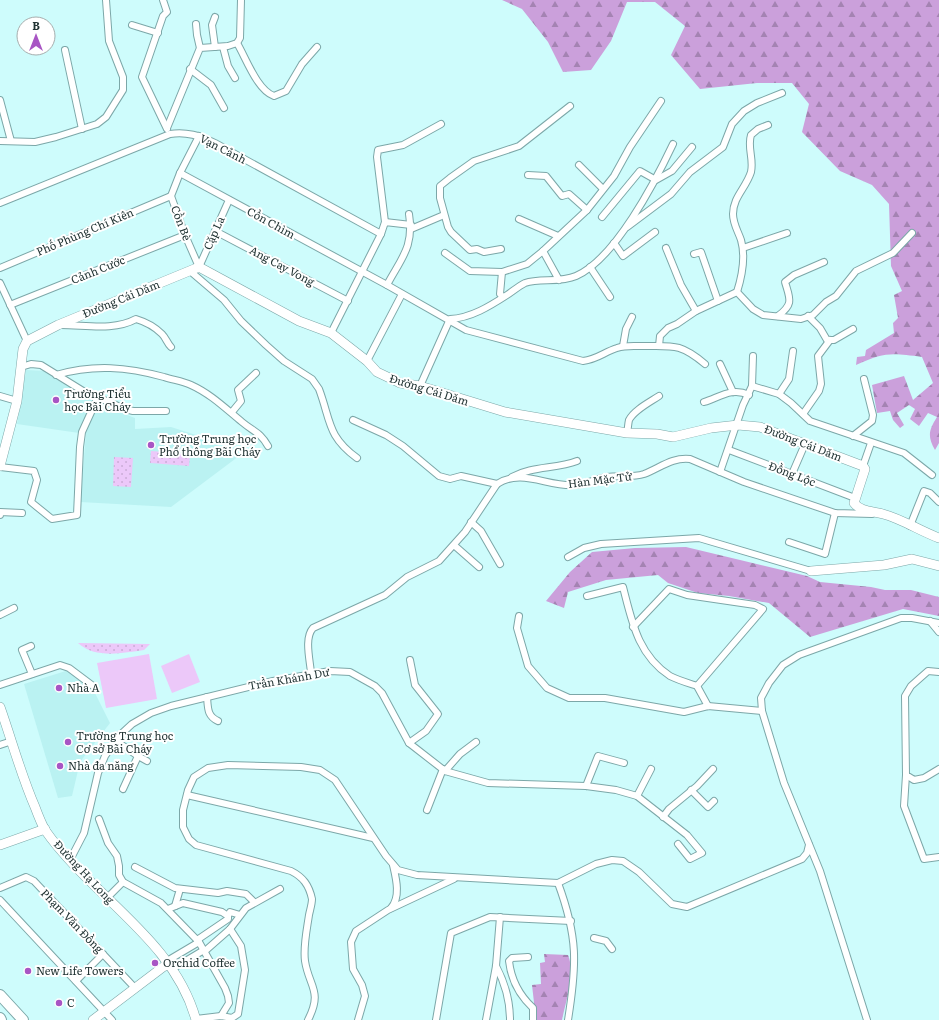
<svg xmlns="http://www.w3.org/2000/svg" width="939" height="1020" viewBox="0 0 939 1020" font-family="Literata,serif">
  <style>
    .built { fill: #baf2f2 }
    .forest { fill: url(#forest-firs) }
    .park { fill: url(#park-dots) }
    .pitch { fill: #ecc8f9 }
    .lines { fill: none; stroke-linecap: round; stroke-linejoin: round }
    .street-casing { stroke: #7ca7a8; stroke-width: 8 }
    .secondary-casing { stroke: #7ca7a8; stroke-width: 10 }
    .primary-casing { stroke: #7ca7a8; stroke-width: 12 }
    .street { stroke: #fff; stroke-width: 6 }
    .secondary { stroke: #fff; stroke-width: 9 }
    .primary { stroke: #fff; stroke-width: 10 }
    .poi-dot { fill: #a855c4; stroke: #fff; stroke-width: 1.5 }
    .labels { text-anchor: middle; stroke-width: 4; stroke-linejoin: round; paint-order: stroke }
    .street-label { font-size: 11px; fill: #223434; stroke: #fff }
    .poi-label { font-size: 11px; fill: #223434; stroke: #fff; text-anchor: start }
  </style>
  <defs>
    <pattern id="forest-firs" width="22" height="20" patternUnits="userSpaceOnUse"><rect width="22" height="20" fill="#cba0db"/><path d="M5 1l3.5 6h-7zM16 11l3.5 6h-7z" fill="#a483b2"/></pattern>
    <pattern id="park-dots" width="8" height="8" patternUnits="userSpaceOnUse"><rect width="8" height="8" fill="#ecc8f9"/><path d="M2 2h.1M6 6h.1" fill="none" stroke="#caacd6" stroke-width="1.8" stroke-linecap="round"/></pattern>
  </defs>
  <rect width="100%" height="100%" fill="#cefcfc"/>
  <!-- built -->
  <g class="built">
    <polygon points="26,370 47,371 98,404 135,418 135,429 171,427 196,435 239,456 171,507 80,502 86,434 17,424"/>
    <polygon points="69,670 92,687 110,723 80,762 72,796 58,798 24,684"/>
  </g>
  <!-- forest -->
  <g class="forest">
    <path d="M502,0H939V443L935,450C927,436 929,430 937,417L928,413L919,426L910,419L915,409L909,405L897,413L904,425L900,428L893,420L890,411L877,413L872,385L904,376L913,400L933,383L922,357C891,353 885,352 856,365L857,357L865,356L866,350L894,333L893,323L898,318L894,295L902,291L891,266L889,204L872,185L840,171L802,132L809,104L792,83H757L700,89L671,55L685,26L655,2H627L611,41L591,70L563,72L548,42L522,9Z"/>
    <polygon points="686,547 807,576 820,582 871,587 885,590 911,590 939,597 939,616 903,609 810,637 769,603 729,596 698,593 668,583 658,575 606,580 568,592 564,608 546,601 570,572 592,552 635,548"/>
    <path d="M544,954L568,955C576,975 566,999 562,1020H536L532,985L541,984L540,963L545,962Z"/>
  </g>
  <!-- park -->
  <g class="park">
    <polygon points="151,451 190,454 189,466 150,463"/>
    <polygon points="114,457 133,458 131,487 113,486"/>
    <path d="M78,643L150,644L144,650C123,653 95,659 78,643Z"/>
  </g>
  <!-- pitch -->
  <g class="pitch">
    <polygon points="149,654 157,699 106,708 97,663"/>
    <polygon points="189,654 200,682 172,693 161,666"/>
  </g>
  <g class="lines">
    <defs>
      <g id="street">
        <polyline points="163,0 167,12 163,16 142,77 167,129"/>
        <polyline points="215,17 212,25 215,47"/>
        <polyline points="196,24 197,35 200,48"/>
        <polyline points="132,25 158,33"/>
        <path d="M237,43C246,58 257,90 274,96L286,91L302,64L317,47"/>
        <polyline points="223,47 228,66 235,78"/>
        <polyline points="65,50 82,129"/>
        <polyline points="190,69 211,85 224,108"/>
        <polyline points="0,100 11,141"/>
        <polyline points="167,128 200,48 228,46 237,43 240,38 241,0"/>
        <polyline points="0,141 35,142 56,137 97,124 106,117 123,90 123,77 109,41 106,0"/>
        <polyline points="579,165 603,189"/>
        <path d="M180,173L387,285L466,330L583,361C598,359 604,352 617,348C625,345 634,346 642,346C673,346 680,343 705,364"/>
        <polyline points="528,175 546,176 562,196 569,194 587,210"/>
        <path d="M0,203L170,134C186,131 200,136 215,143L381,234L385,222L411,225"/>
        <polyline points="602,217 640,171 656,180 672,171 692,147"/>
        <polyline points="519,219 558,236"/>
        <polyline points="385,222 377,157 378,150 403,145 441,124"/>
        <polyline points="627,227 671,194 690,172 723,147 732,124 744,111 757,103 782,93"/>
        <polyline points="411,229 444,215"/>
        <polyline points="215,231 348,301"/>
        <polyline points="614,243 623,256 655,232"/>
        <polyline points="666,248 681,285 696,311"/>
        <polyline points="743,248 787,233"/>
        <polyline points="501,249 484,252 477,249 470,250 451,232 448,227 440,198 440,186 450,178 474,161 519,146 570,106"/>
        <polyline points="543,251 559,280"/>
        <polyline points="445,253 470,271 502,272 527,264 543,251 587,210 614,176 630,147 661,101"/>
        <polyline points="694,254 701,252 718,301"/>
        <polyline points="199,267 185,235 171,196 180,173 199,136"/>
        <polyline points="199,267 229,200"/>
        <polyline points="590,267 610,297"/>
        <polyline points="0,268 171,196"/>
        <path d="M190,271L224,300L241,321L266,345L284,361L312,379L319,389C331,421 327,436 357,458"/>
        <polyline points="502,272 500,294 503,297"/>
        <polyline points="0,283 27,341"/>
        <path d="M387,285C402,257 414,247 409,214"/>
        <path d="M737,292C742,276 746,257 741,240C738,231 733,224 733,214C733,197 746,188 751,172C754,159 747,147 751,135L758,129L768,125"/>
        <polyline points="10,305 185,235"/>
        <path d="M778,316C794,304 790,299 785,282L794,275L824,262"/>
        <polyline points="808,316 820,328 827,340 834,340 853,329"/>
        <path d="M61,325C86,325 114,331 136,319C146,322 155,327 162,334C166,338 167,343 171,347"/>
        <polyline points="331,333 381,234"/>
        <polyline points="623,346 626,329 632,317"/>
        <polyline points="659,346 660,336 668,328 677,324 696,311 737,292 753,309 763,315 801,319 813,315 826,302 836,296 856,271 893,253 912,233"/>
        <polyline points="367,361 402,294"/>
        <polyline points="720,364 733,392"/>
        <polyline points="21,367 31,364 41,365 83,391 125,409 133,411 166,411"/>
        <path d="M56,375C94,364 127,367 164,377C173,380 182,381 191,385C211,394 226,409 242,422C254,432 260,432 268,446"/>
        <path d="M420,386L450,319C471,318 490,306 507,295C513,291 519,286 525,283C540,278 560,283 576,276C615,259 655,182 673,144"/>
        <polyline points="752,386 779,394 791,403 810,421 904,453 932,475"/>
        <polyline points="779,394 789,379 793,351"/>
        <polyline points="0,396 17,401"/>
        <path d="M704,402C720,397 732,387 749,395"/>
        <polyline points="232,412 241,401 238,390 256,373"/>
        <polyline points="803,414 819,391 821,384 818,356 830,340"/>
        <polyline points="353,420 386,435 403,446 439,476 450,479 461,476 497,484"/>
        <path d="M627,433C628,429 628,424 629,420C634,410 650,402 659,396"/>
        <polyline points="853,436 872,421 873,415 864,379"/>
        <polyline points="729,450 855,498"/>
        <polyline points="863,466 871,443"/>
        <polyline points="0,467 34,471 37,480 31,502 52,519 77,515 80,447 82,432 98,397"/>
        <polyline points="720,472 743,405 752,386 753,356"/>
        <polyline points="792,474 805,444"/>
        <path d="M512,477C532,466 556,469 577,461"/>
        <polyline points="0,515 0,512 22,513"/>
        <polyline points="471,522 481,531 500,564"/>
        <polyline points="910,526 924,491 930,493 939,502"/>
        <polyline points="789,542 825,554 835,513"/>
        <polyline points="455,546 479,567"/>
        <polyline points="568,557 584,548 601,544 699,538 811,571"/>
        <path d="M587,596L623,587C632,622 638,655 670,676C678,680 688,683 697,686L708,706"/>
        <polyline points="0,615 14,608"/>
        <polyline points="519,616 517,628 528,666 547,688 569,698 605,698 684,712 708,706 762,711"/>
        <polyline points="930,621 939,632"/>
        <polyline points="633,627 669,589 687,595 755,605 763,609 697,686"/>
        <polyline points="31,646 22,650 32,674"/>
        <polyline points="939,672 928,671 911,686 905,696 906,775 914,780 924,778 939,769"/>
        <path d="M311,673C310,660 304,638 313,628L385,595L407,577L439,561L465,532L497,484C521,468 548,487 574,485C586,484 596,479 607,477C619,475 632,478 644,474C660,468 672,457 690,459L744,482L835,513L872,514"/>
        <polyline points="0,685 60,665 69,668 93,686"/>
        <path d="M207,697C208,708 207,716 218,721"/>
        <polyline points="116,741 138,756 147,761"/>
        <polyline points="409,743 426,731 438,714 415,685 410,660"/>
        <polyline points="0,745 12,741"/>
        <polyline points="445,771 460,754 476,742"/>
        <polyline points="906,775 904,806 924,859 939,857"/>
        <polyline points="586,786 598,756 624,763"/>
        <polyline points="123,789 138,756"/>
        <polyline points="691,790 708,807 714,801"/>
        <polyline points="187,795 373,838"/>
        <polyline points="637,796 651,769"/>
        <polyline points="427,810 443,769"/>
        <polyline points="663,817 669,809 697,786 713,769"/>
        <polyline points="99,819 108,843 117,856 119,866 119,875 123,882 161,903 199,942 225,988 228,996 229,1003 221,1016"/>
        <polyline points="70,860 84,833 98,773 105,756 119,736 132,724 151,713 171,706 273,681 330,671 350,672 375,686 382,693 409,743 445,771 488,783 586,786 616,790 637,796 687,835 702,853 690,859 678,844"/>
        <polyline points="135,867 175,888 218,893 227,891 246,894 254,902"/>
        <path d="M558,883C578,937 577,964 568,1020"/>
        <polyline points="0,888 26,877 34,881 135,988"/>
        <polyline points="107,898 123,882"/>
        <polyline points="0,900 112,1020"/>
        <polyline points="175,906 180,889"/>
        <path d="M391,908C401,897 396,878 393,865"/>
        <polyline points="168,909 183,903 222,912 228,916 228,919 197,940"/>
        <polyline points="228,916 230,912 240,915"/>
        <polyline points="594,938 606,941 612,949"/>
        <polyline points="205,951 230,929 246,908 280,889"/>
        <path d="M528,957L512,958L509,961C511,979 519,995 533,1008V1020"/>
        <polyline points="167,961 199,942"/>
        <path d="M496,966C505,983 510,1000 510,1020"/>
        <polyline points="172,969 204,950"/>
        <polyline points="76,981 103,954"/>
        <polyline points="196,1019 221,1016 232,1018 238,1014 245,970 241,946 230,929"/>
        <path d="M308,1020C323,991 309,987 305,961C303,946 307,929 309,915C310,910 312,904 312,899C309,885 303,877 291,871L196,845L189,839L183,827V810L188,790L194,777L208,768L228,765L301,767L320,770L335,780L386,856L398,870L417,875L558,883L596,864L612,860L623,861L639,872L672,904L687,907L802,859L807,853L809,845"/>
        <polyline points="358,1020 365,996 362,985 353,969 351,942 356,931 388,910 454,879"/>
        <polyline points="436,1020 451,933 490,917 571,921"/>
        <polyline points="486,1020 496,966 500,917"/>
        <polyline points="867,1020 820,871 784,783 762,711 761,698 769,683 783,665 799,655 901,618 912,618 939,623"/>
      </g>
      <g id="secondary">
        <path d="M0,466L17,401L23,349L27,341L58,325L199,267L299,321L331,333L367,361L377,372L400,383L420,386L505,412L627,433L657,434L673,437L711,428L738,425L760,427L863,466L865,469L854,503C861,512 873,511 883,514C902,519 920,531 939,538"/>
        <polyline points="811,571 884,565 912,559 939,566"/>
        <path d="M0,707C12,741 21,775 35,807C38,815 41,823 45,830C91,896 174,939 196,1020"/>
        <polyline points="0,845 45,829"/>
        <polyline points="93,1020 163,967 169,964"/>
      </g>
      <g id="primary">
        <polyline points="0,995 23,1020"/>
        <polyline points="0,1018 1,1020"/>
      </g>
    </defs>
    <!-- street casing -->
    <use href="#street" class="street-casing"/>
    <!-- secondary casing -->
    <use href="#secondary" class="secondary-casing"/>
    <!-- primary casing -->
    <use href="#primary" class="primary-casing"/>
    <!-- street -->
    <use href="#street" class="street"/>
    <!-- secondary -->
    <use href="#secondary" class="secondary"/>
    <!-- primary -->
    <use href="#primary" class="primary"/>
  </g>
  <!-- markers -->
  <g class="poi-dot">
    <circle cx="56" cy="400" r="4"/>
    <circle cx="151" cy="445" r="4"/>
    <circle cx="59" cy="688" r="4"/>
    <circle cx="68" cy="742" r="4"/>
    <circle cx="60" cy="766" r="4"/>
    <circle cx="155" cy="963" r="4"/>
    <circle cx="28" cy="971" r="4"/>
    <circle cx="59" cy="1003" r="4"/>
  </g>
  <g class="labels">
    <!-- street labels -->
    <g class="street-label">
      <text transform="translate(223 149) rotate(27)" y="4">Vạn Cảnh</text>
      <text transform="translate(181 223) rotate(69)" y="4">Cồn Bè</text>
      <text transform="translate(271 223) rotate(29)" y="4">Cồn Chìm</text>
      <text transform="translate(85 232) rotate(-23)" y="4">Phố Phùng Chí Kiên</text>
      <text transform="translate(214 233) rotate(-66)" y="4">Cặp La</text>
      <text transform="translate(282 266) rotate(28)" y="4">Ang Cay Vong</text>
      <text transform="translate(98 270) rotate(-22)" y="4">Cảnh Cước</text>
      <text transform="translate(121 299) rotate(-22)" y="4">Đường Cái Dăm</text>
      <text transform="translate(429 390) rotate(17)" y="4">Đường Cái Dăm</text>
      <text transform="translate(803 443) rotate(21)" y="4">Đường Cái Dăm</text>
      <text transform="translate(792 474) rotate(21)" y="4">Đồng Lộc</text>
      <text transform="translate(600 480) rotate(-7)" y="4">Hàn Mặc Tử</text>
      <text transform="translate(289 679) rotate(-10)" y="4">Trần Khánh Dư</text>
      <text transform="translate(84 872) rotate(47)" y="4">Đường Hạ Long</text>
      <text transform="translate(72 921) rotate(46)" y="4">Phạm Văn Đồng</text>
    </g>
    <!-- poi labels -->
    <g class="poi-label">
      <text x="64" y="398">Trường Tiểu<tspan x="64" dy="13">học Bãi Cháy</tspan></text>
      <text x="159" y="443">Trường Trung học<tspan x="159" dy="13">Phổ thông Bãi Cháy</tspan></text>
      <text x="67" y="692">Nhà A</text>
      <text x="76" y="740">Trường Trung học<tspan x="76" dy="13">Cơ sở Bãi Cháy</tspan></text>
      <text x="68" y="770">Nhà đa năng</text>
      <text x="163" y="967">Orchid Coffee</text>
      <text x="36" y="975">New Life Towers</text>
      <text x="67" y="1007">C</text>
    </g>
  </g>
  <!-- north arrow -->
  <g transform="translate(36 36)"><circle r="19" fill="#ffffff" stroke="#a7aeae"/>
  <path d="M0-3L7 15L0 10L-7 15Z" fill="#a855c4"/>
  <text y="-6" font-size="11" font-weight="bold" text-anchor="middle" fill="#223434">B</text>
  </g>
</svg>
